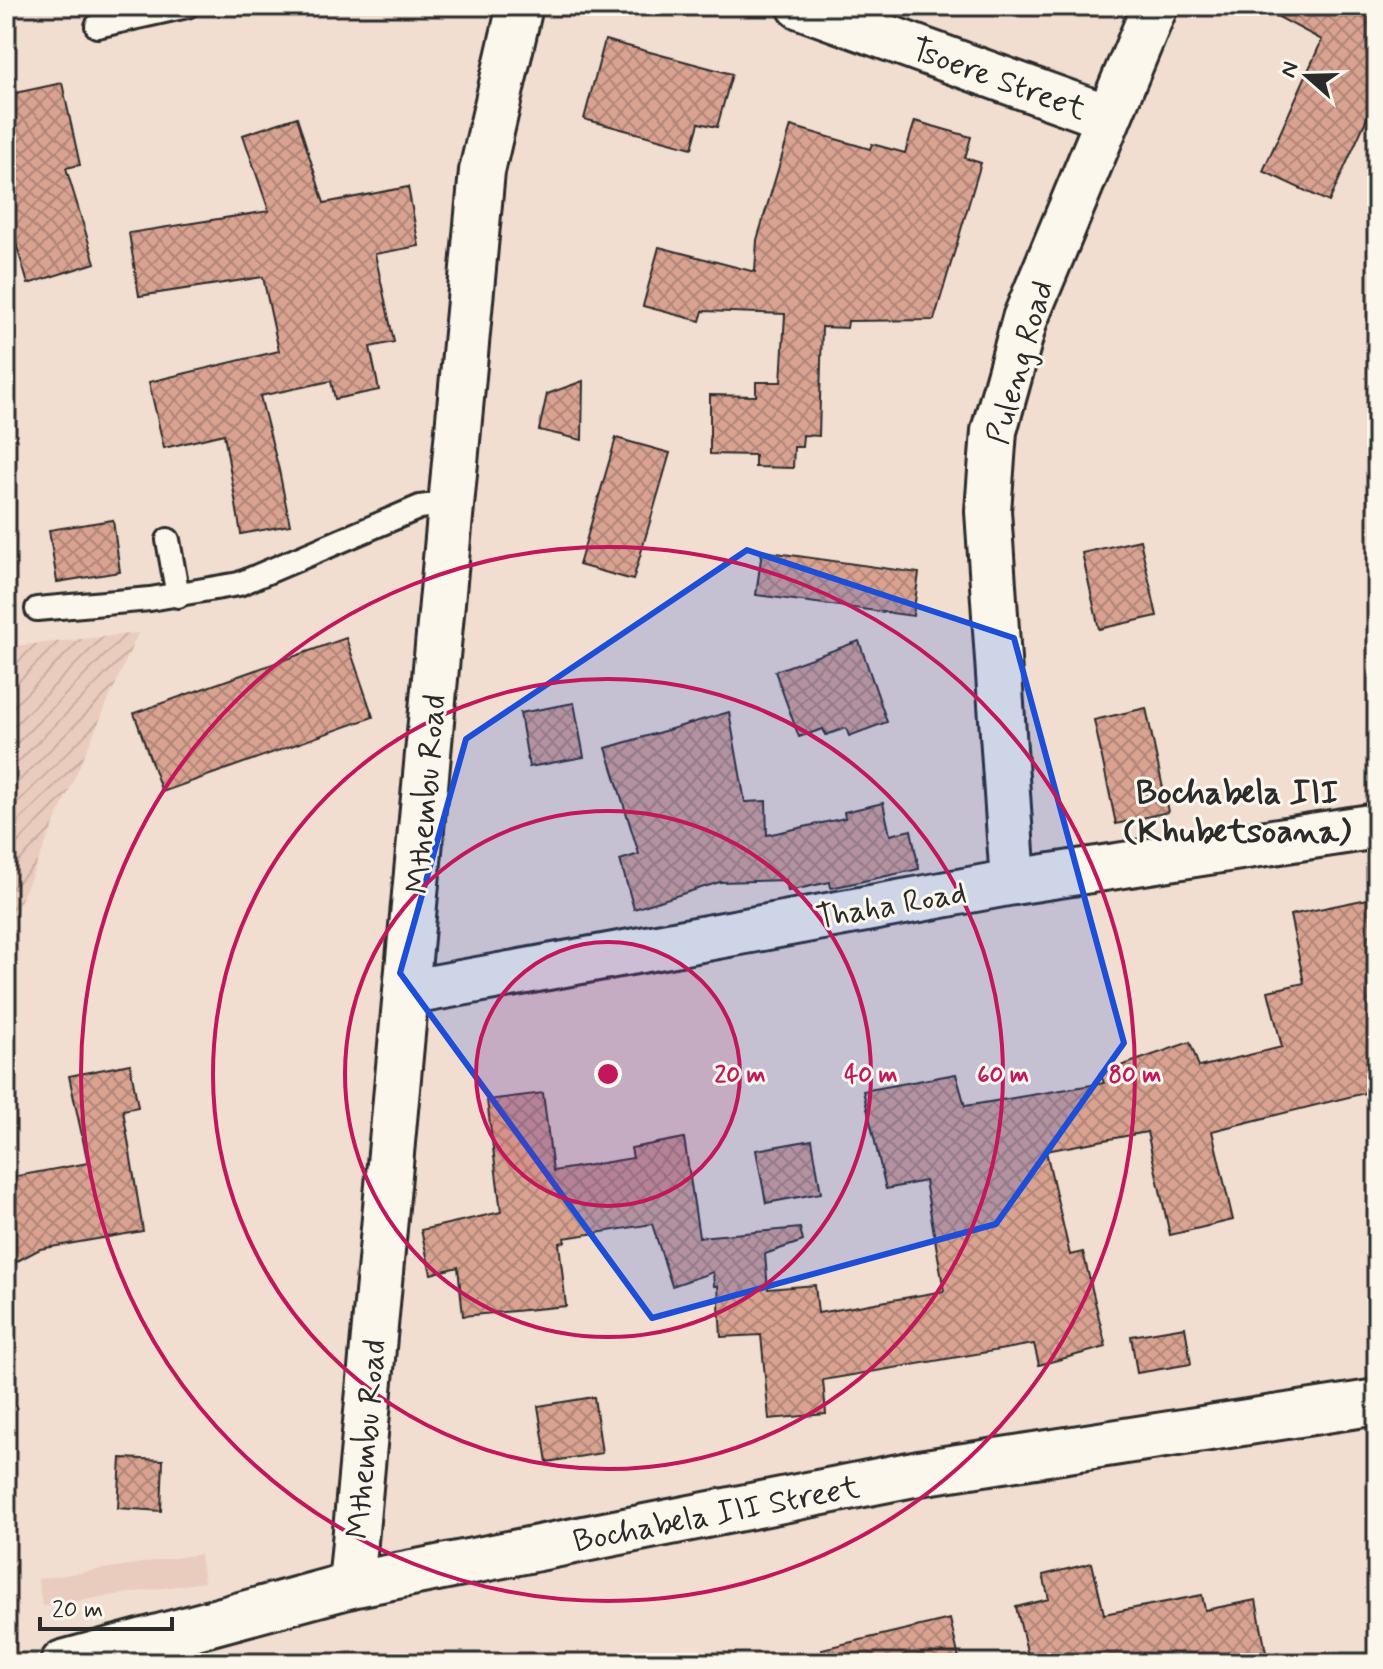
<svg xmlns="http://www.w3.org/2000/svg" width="1383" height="1669" viewBox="0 0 1383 1669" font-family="Mynerve,sans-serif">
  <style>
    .built { fill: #eaccbe }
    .industrial { fill: url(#industrial-furrows) }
    .building { fill: url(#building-cross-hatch); stroke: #2b2b2b; stroke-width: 2 }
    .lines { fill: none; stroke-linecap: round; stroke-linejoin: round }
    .lane-casing { stroke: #2b2b2b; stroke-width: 28 }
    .street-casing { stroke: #2b2b2b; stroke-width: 50 }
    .secondary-casing { stroke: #2b2b2b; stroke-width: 50 }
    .lane { stroke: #fbf7ec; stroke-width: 22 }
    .street { stroke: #fbf7ec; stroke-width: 44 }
    .secondary { stroke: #fbf7ec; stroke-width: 44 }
    .marked { fill: #1d4ed8; fill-opacity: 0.2; stroke: #1d4ed8; stroke-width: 6; stroke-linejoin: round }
    .ring { fill: none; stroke: #c2185b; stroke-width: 4 }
    .labels { text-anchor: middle; stroke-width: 6; stroke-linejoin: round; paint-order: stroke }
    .street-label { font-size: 32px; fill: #2b2b2b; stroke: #fbf7ec }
    .neighbourhood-label { font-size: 34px; font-weight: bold; fill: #2b2b2b; stroke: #fbf7ec }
    .centre { fill: #c2185b; stroke: #fbf7ec; stroke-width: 4 }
    .ring-label { font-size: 24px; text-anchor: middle; font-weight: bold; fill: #c2185b; stroke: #fbf7ec; stroke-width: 6; stroke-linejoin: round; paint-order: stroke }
  </style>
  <defs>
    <pattern id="industrial-furrows" width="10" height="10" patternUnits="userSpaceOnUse" patternTransform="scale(2)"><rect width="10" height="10" fill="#eaccbe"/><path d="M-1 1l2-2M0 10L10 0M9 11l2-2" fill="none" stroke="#c9afa3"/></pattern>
    <pattern id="building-cross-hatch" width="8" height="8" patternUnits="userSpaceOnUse" patternTransform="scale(2)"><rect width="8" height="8" fill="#daa391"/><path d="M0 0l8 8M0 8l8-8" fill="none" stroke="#b18577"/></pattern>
  </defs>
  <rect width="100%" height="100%" fill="#f1ded1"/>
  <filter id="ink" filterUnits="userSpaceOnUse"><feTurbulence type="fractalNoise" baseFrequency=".0125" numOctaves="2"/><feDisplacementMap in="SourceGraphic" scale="16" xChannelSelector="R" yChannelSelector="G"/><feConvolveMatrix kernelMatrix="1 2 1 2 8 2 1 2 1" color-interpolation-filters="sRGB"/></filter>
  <g filter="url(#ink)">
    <!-- built -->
    <polygon class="built" points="200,1554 204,1582 42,1606 38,1579"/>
    <!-- industrial -->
    <polygon class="industrial" points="138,633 6,934 6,647"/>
    <!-- building -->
    <g class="building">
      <polygon points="1258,6 1377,6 1377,96 1329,202 1263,171 1322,40"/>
      <polygon points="605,40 732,74 717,127 699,123 692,148 584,119"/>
      <polygon points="62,83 80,165 66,168 95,263 28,284 6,209 6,95"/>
      <polygon points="297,117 324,203 408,187 419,246 375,254 394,342 370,347 379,390 335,399 331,381 260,396 279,470 290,525 241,534 224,434 164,448 149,382 279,351 263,277 139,296 129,233 269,211 243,135"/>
      <polygon points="915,121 971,137 965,158 981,163 934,320 848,321 847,328 822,327 819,436 803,435 802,447 794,447 793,468 755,467 755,455 710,454 710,395 756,396 756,382 781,382 785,314 703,311 700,321 643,306 659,247 755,272 757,240 791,126 870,149 872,144 905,153"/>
      <polygon points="583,381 582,440 539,430 547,394"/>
      <polygon points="616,438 670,453 633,580 579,565"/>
      <polygon points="113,520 120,572 57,582 49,530"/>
      <polygon points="1140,540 1157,616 1099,629 1082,553"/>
      <polygon points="762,551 919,573 913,616 756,595"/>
      <polygon points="346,638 373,717 162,792 134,713"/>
      <polygon points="859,641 887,722 849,736 846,728 826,735 823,729 799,737 775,671"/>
      <polygon points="574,703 584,757 529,767 520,713"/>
      <polygon points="1146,708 1168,812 1116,824 1094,720"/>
      <polygon points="729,712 745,802 766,801 767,835 845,818 844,812 883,803 890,835 911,830 919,869 831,888 830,882 788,891 786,880 720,882 634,909 620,860 639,854 606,748"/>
      <polygon points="1377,897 1377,1090 1212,1131 1233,1220 1170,1235 1147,1132 1046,1151 1070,1255 1083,1252 1106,1347 1039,1365 1034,1344 823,1380 826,1414 769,1419 761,1335 721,1337 718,1286 714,1286 713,1272 672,1286 652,1224 564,1238 565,1242 559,1243 566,1306 463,1316 458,1267 431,1274 421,1230 501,1212 487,1100 543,1093 553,1171 633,1158 631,1148 684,1138 699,1237 800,1228 803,1241 765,1254 768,1289 815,1285 818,1313 944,1291 925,1181 886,1189 863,1091 956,1074 965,1106 1104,1083 1100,1073 1190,1042 1199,1067 1282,1047 1268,991 1304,983 1290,915"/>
      <polygon points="130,1064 138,1107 123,1110 143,1231 40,1249 6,1267 6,1178 88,1163 69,1076"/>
      <polygon points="812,1140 821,1193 766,1203 756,1150"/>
      <polygon points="1185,1327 1191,1364 1137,1373 1131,1336"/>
      <polygon points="594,1397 602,1453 547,1462 538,1406"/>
      <polygon points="121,1458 163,1460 161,1511 118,1508"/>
      <polygon points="1092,1563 1104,1614 1202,1595 1205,1610 1256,1600 1268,1663 1030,1663 1016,1607 1049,1599 1043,1575"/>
      <polygon points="950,1619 960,1663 824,1663 822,1649"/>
    </g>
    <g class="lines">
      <defs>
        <g id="lane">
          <polyline points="97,26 187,6"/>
          <polyline points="168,540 178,596"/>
          <polyline points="37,609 150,599 239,584 420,507 451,503"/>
        </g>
        <g id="street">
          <polyline points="800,6 1107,117"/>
          <polyline points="1013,882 988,511 994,431 1025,319 1155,6"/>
          <polyline points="406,993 1013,882 1377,826"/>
          <polyline points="351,1585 482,171 520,6"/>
        </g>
        <polyline id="secondary" points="63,1663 351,1585 919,1473 1377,1402"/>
      </defs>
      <!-- lane casing -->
      <use href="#lane" class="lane-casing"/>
      <!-- street casing -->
      <use href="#street" class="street-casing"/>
      <!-- secondary casing -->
      <use href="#secondary" class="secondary-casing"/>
      <!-- lane -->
      <use href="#lane" class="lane"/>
      <!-- street -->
      <use href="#street" class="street"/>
      <!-- secondary -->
      <use href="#secondary" class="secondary"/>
    </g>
  </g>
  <!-- marked area -->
  <path class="marked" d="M747,550L1014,638L1124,1043L996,1224L652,1318L400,973L466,739Z"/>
  <!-- distance rings -->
  <circle cx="608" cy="1074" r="132" fill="#c2185b" fill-opacity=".12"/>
  <g class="ring">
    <circle cx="608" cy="1074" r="132"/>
    <circle cx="608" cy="1074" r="263"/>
    <circle cx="608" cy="1074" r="395"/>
    <circle cx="608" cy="1074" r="527"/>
  </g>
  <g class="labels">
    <!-- street labels -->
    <g class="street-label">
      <text transform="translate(999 78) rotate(20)" y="11">Tsoere Street</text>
      <text transform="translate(1019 362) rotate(-74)" y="11">Puleng Road</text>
      <text transform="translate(425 794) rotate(-85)" y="11">Mthembu Road</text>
      <text transform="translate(891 904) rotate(-10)" y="11">Thaha Road</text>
      <text transform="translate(365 1439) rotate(-85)" y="11">Mthembu Road</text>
      <text transform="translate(716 1513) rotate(-11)" y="11">Bochabela III Street</text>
    </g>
    <!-- neighbourhood labels -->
    <g class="neighbourhood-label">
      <text x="1237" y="803">Bochabela III<tspan x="1237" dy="39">(Khubetsoana)</tspan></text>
    </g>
  </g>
  <circle cx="608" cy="1074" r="12" class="centre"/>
  <g class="ring-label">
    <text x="740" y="1082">20 m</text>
    <text x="871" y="1082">40 m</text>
    <text x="1003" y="1082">60 m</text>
    <text x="1135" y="1082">80 m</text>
  </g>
  <!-- margin -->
  <rect width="1383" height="1669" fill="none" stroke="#fbf7ec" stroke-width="32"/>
  <rect x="16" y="16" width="1351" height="1637" fill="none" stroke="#2b2b2b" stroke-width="3" filter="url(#ink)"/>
  <!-- north arrow -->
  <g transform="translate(1307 76) rotate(290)" stroke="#fbf7ec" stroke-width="6" paint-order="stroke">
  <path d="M0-6L14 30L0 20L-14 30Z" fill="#2b2b2b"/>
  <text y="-12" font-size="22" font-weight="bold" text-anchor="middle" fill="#2b2b2b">N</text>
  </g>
  <!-- scale -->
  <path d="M40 1617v12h132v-12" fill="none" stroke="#2b2b2b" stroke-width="4"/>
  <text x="52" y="1617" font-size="24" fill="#2b2b2b" stroke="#fbf7ec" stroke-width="6" paint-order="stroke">20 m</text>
</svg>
